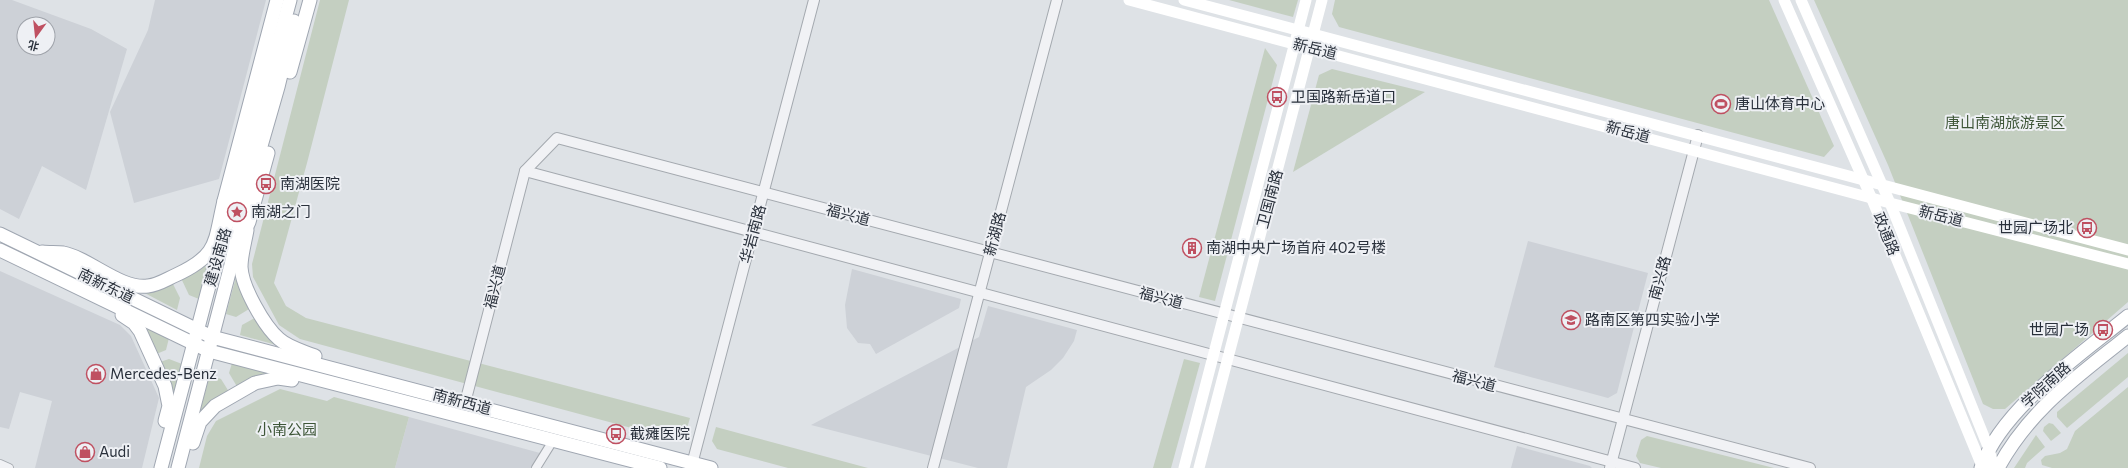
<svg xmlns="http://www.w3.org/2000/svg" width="2128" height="468" viewBox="0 0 2128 468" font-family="Commissioner,'Noto Sans SC',sans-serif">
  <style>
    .built { fill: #cdd1d7; fill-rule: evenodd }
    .green { fill: #c4cfc1 }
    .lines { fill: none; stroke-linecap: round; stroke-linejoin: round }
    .minor-casing { stroke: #a4a9af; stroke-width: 10 }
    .tertiary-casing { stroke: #a4a9af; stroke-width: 12 }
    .primary-casing { stroke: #9fa6b1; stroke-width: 15 }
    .minor { stroke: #f1f2f5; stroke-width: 8 }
    .tertiary { stroke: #f1f2f5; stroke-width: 10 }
    .secondary { stroke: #fff; stroke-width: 11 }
    .primary { stroke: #fff; stroke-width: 13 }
    .labels { text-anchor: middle; stroke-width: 4; stroke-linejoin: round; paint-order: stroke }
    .street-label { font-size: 15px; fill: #29303b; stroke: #eef0f4 }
    .poi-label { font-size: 15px; fill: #29303b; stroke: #eef0f4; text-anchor: start }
    .park-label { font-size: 15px; fill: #3e5638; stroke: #eef0f4 }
  </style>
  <rect width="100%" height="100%" fill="#dee2e6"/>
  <!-- built -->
  <g class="built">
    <path d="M0,0H12L91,29L127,49L86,190L42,166L19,219L0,209ZM24,24H48V48H24Z"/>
    <polygon points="155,0 266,0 219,179 134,203 110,112 148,30"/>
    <polygon points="1528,241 1648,273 1617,393 1608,398 1494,367"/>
    <polygon points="852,269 961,299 959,308 876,354 870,344 858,343 847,328 845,305"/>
    <polygon points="0,271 120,325 131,336 159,398 142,468 35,468 52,401 20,392 9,429 0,427"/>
    <polygon points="988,306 1077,330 1074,341 1063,358 1051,370 1026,387 1007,468 978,468 811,425 979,337"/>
    <polygon points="409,417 540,453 532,468 395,468"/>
    <polygon points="1517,446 1590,466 1592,468 1511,468"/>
  </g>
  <!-- green -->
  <g class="green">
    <polygon points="320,0 349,0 307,163 274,283 286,306 306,318 690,418 684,438 676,440 300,339 279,325 253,277 252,264"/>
    <polygon points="1229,0 1298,0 1293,17"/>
    <polygon points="1335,0 1769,0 1834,146 1824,157 1339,27 1332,14"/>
    <polygon points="1814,0 2128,0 2128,302 2005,409 1993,409 1983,404 1888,165"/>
    <polygon points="1265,48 1277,65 1215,301 1199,297"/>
    <polygon points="1332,69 1425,92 1293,172 1319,75"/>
    <polygon points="211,254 199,299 189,295 180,276"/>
    <polygon points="239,266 254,306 236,317 226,314"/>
    <polygon points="171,280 180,298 177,310 137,289"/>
    <polygon points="260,315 287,348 240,335 242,325"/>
    <polygon points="138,324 169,338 166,350 154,355"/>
    <polygon points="2128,353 2128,377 2067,428 2057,417 2057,412"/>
    <polygon points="169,359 182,364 171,402 157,363"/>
    <polygon points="1184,359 1200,363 1171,468 1153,468"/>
    <polygon points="232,363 276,374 239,390 229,373"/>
    <polygon points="210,375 221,379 231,395 198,418"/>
    <polygon points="2128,387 2128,468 2052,468 2042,465 2041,460 2045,456 2060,453 2067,449 2075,431"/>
    <polygon points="280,389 327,401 334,397 409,417 395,468 199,468 207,436 216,421"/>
    <polygon points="2049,423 2053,424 2061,433 2051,441 2043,431 2044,427"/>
    <polygon points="716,427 868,468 788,468 717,449 712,441"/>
    <polygon points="2036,435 2045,447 2027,463 2025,468 2014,468"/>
    <polygon points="1647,436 1774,468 1661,468 1640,463 1636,456 1641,440"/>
  </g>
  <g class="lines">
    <defs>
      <g id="minor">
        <polyline points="0,464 9,468"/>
        <polyline points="536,468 554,439"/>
      </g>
      <g id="tertiary">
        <polyline points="525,171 1635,468"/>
        <polyline points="465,403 525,171 557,138 1810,468"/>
        <polyline points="691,468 814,0"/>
        <polyline points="933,468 1057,0"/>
        <polyline points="1610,468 1698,135"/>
      </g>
      <g id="primary">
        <polyline points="290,72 310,0"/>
        <polyline points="224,209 224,201 277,0"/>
        <path d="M247,230C245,242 241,255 241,267C242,287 264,326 279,339C289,348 303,351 315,356"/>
        <polyline points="0,234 212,337 711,468"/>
        <polyline points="242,237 249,222 268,153"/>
        <polyline points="0,250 209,351 660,468"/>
        <path d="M42,252C49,253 57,252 63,253C89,258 121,290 148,286C158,285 167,279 176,275C219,255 214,243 224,201"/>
        <polyline points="122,315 134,323 140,331 165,386 169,406 165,421"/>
        <polyline points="193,443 200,422 215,406 255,383 278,378 292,380"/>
        <polyline points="161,468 223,233 233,210 290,0"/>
        <polyline points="178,468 231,265 242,212 278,87 294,21"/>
        <path d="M1981,468C2001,409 2080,355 2128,316"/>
        <path d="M1998,468C2030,409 2077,377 2128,336"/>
      </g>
    </defs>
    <!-- minor casing -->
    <use href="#minor" class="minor-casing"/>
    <!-- tertiary casing -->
    <use href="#tertiary" class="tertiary-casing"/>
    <!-- primary casing -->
    <use href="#primary" class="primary-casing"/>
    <!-- minor -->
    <use href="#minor" class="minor"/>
    <!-- tertiary -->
    <use href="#tertiary" class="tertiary"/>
    <!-- secondary -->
    <g class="secondary">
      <polyline points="1129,0 1890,203 2128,264"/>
      <polyline points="1184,0 2128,250"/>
      <polyline points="1784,0 1871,197 1982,466 1985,468"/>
      <polyline points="1801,0 1890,203 1989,449 1994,468"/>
      <polyline points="1184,468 1306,0"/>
      <polyline points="1199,468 1322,0"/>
    </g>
    <!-- primary -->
    <use href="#primary" class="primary"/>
  </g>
  <!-- icons -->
  <defs>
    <symbol id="bus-ring" viewBox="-11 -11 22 22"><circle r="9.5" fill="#eef0f4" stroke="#bf5061" stroke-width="1.5"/><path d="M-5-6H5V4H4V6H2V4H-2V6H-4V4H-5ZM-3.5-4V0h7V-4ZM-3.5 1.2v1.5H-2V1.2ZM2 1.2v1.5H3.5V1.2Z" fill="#bf5061"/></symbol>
    <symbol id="stadium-ring" viewBox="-11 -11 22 22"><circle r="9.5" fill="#eef0f4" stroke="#bf5061" stroke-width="1.5"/><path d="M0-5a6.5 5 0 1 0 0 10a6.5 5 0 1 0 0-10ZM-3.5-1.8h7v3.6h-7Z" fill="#bf5061"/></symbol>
    <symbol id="sight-ring" viewBox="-11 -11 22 22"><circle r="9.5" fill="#eef0f4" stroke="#bf5061" stroke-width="1.5"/><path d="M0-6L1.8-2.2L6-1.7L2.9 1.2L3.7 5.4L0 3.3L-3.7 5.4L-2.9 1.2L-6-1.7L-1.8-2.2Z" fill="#bf5061"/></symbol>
    <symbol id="building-ring" viewBox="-11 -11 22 22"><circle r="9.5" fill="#eef0f4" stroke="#bf5061" stroke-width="1.5"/><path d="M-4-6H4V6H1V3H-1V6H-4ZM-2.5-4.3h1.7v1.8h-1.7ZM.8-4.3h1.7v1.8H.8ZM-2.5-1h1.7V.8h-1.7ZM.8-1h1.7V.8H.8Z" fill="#bf5061"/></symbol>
    <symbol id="school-ring" viewBox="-11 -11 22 22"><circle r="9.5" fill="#eef0f4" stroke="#bf5061" stroke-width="1.5"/><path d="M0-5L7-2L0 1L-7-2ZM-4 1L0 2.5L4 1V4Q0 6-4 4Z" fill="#bf5061"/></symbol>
    <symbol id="shop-ring" viewBox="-11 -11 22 22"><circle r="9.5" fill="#eef0f4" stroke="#bf5061" stroke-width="1.5"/><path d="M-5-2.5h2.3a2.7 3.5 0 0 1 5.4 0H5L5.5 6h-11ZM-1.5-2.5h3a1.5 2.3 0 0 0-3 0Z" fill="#bf5061"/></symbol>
  </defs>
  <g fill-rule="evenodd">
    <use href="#bus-ring" x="1266" y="86" width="22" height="22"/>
    <use href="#stadium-ring" x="1710" y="93" width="22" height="22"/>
    <use href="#bus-ring" x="255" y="173" width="22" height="22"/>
    <use href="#sight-ring" x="226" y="201" width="22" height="22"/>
    <use href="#bus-ring" x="2076" y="217" width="22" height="22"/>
    <use href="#building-ring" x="1181" y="237" width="22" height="22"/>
    <use href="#school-ring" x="1560" y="309" width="22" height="22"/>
    <use href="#bus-ring" x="2092" y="319" width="22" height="22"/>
    <use href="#shop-ring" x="85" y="363" width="22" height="22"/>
    <use href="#bus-ring" x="605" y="423" width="22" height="22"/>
    <use href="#shop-ring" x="74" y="441" width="22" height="22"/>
  </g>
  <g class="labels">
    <!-- street labels -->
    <g class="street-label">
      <text transform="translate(1315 49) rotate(14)" y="5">新岳道</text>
      <text transform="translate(1628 132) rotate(15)" y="5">新岳道</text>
      <text transform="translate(1270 199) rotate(-75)" y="5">卫国南路</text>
      <text transform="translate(848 215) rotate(15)" y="5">福兴道</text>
      <text transform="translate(1941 216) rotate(14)" y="5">新岳道</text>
      <text transform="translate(753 234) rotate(-75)" y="5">华岩南路</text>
      <text transform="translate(995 234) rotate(-75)" y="5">新湖路</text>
      <text transform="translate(1886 234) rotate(68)" y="5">政通路</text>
      <text transform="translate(218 257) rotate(-74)" y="5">建设南路</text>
      <text transform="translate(1660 278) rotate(-75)" y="5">南兴路</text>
      <text transform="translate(106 286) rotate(26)" y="5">南新东道</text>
      <text transform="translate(495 287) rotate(-76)" y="5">福兴道</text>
      <text transform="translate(1161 298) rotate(15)" y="5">福兴道</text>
      <text transform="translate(1474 381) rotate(15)" y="5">福兴道</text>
      <text transform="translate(2046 385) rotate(-42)" y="5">学院南路</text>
      <text transform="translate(462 402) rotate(15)" y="5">南新西道</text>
    </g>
    <!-- poi labels -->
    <g class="poi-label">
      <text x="1291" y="102">卫国路新岳道口</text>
      <text x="1735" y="109">唐山体育中心</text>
      <text x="280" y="189">南湖医院</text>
      <text x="251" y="217">南湖之门</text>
      <text x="2073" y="233" text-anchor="end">世园广场北</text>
      <text x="1206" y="253">南湖中央广场首府 402号楼</text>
      <text x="1585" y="325">路南区第四实验小学</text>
      <text x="2089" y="335" text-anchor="end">世园广场</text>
      <text x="110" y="379">Mercedes-Benz</text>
      <text x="630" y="439">截瘫医院</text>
      <text x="99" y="457">Audi</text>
    </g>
    <!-- park labels -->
    <g class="park-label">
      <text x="2005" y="128">唐山南湖旅游景区</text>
      <text x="287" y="435">小南公园</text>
    </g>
  </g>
  <!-- north arrow -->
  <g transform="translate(36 36) rotate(195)"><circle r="19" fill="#eef0f4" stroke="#9fa3aa"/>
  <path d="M0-3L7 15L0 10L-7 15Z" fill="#bf5061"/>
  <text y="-6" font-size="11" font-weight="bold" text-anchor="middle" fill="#29303b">北</text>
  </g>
</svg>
